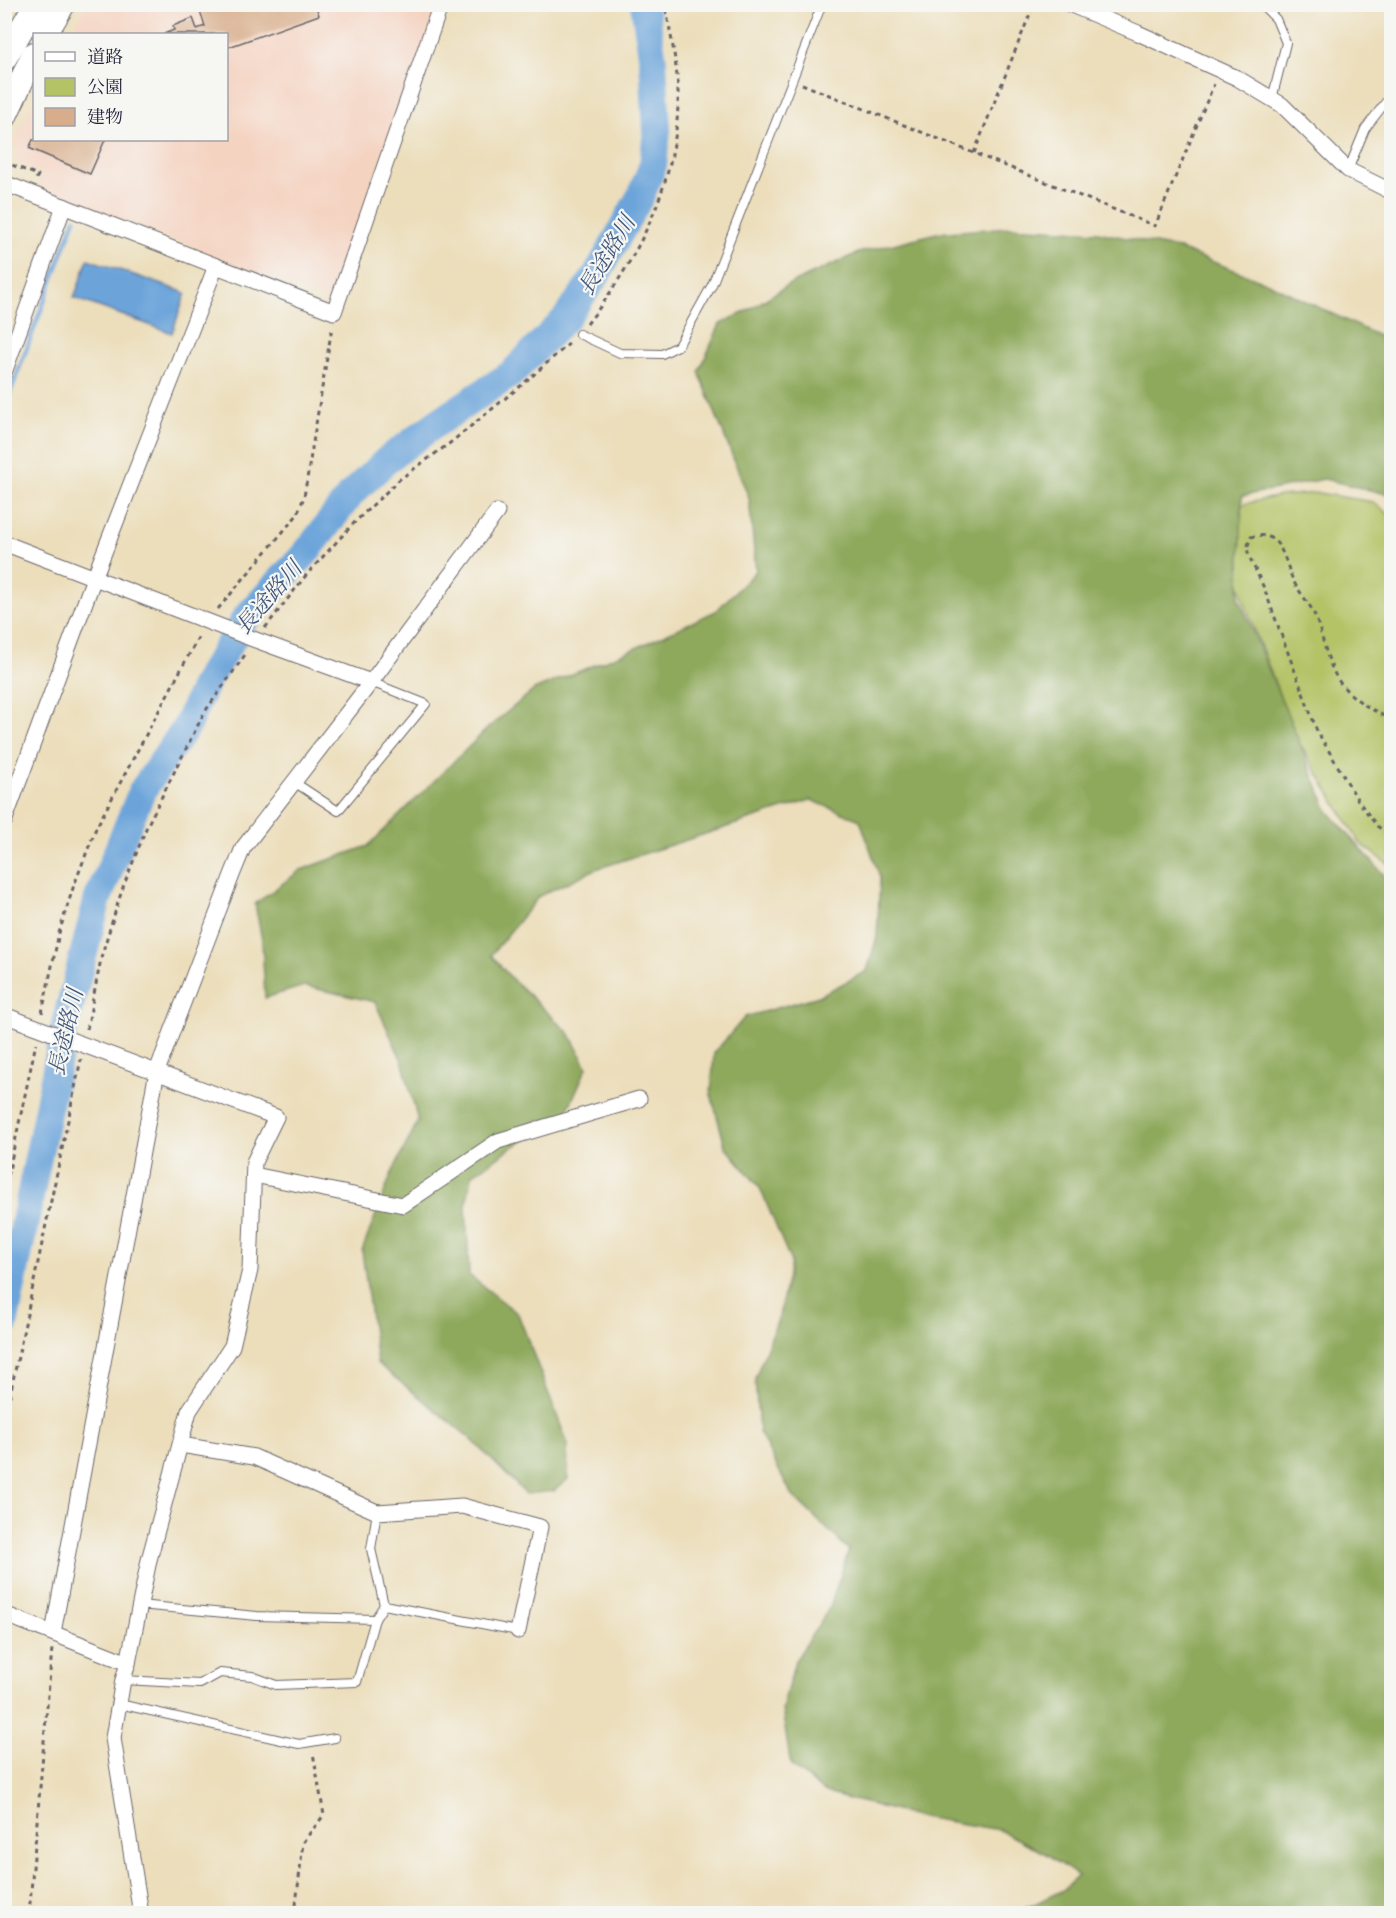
<svg xmlns="http://www.w3.org/2000/svg" width="1396" height="1918" viewBox="0 0 1396 1918" font-family="'IM FELL Great Primer','Noto Serif JP',serif">
  <style>
    .built { fill: #f5d3c1 }
    .green { fill: #b3c366; stroke: #6a7250; stroke-width: 1.5 }
    .forest { fill: #8ea95b; stroke: #58664b; stroke-width: 1.5 }
    .water { fill: #6ca4da; stroke: #47638a; stroke-width: 1.5 }
    .lines { fill: none; stroke-linecap: round; stroke-linejoin: round }
    .stream { stroke: #6ca4da; stroke-width: 4.5 }
    .river { stroke: #6ca4da; stroke-width: 28 }
    .building { fill: #d8ad8b }
    .service-casing { stroke: #696468; stroke-width: 10 }
    .minor-casing { stroke: #696468; stroke-width: 17 }
    .trunk-casing { stroke: #696468; stroke-width: 26 }
    .path { stroke: #696468; stroke-width: 3; stroke-dasharray: 4.5 4.5; stroke-linecap: butt }
    .service { stroke: #fff; stroke-width: 8 }
    .minor { stroke: #fff; stroke-width: 15 }
    .trunk { stroke: #fff; stroke-width: 24 }
    .labels { text-anchor: middle; stroke-width: 4.5; stroke-linejoin: round; paint-order: stroke }
    .water-label { font-size: 22px; font-style: italic; fill: #40567b; stroke: #f6f6f2 }
  </style>
  <rect width="100%" height="100%" fill="#f6f6f2"/>
  <filter id="ink" filterUnits="userSpaceOnUse"><feTurbulence type="fractalNoise" baseFrequency=".0167" numOctaves="2"/><feDisplacementMap in="SourceGraphic" scale="12" xChannelSelector="R" yChannelSelector="G"/><feConvolveMatrix kernelMatrix="1 2 1 2 8 2 1 2 1" color-interpolation-filters="sRGB"/></filter>
  <filter id="wash" filterUnits="userSpaceOnUse"><feTurbulence type="fractalNoise" baseFrequency=".008" numOctaves="4" result="noise"/><feDisplacementMap in="SourceGraphic" scale="24" xChannelSelector="R" yChannelSelector="G"/><feGaussianBlur stdDeviation="1.35" result="paint"/><feColorMatrix in="noise" values="0 0 0 0 0 0 0 0 0 0 0 0 0 0 0 0 0 1.4 0 .05"/><feComposite in="paint" operator="in"/></filter>
  <g filter="url(#wash)">
    <rect width="100%" height="100%" fill="#ecdebb"/>
    <!-- built -->
    <polygon class="built" points="87,5 438,5 328,301 37,186 41,175 14,159 19,149 11,146 34,98 34,140 226,140 226,34 69,34"/>
    <!-- green -->
    <polygon class="green" points="1318,493 1373,502 1391,516 1391,866 1360,843 1295,736 1244,602 1229,539 1235,506 1279,496"/>
    <!-- forest -->
    <polygon class="forest" points="1009,227 1098,232 1179,249 1268,283 1391,342 1391,495 1324,479 1242,496 1239,598 1328,811 1391,883 1391,1913 1016,1913 1063,1890 1078,1876 1048,1855 1000,1830 916,1816 826,1793 791,1766 782,1709 795,1661 830,1607 849,1550 792,1495 759,1432 755,1378 779,1317 791,1262 760,1188 725,1146 711,1094 714,1053 745,1017 819,996 867,971 877,937 880,877 860,820 811,800 596,869 539,896 491,955 511,978 569,1033 587,1067 564,1118 514,1146 472,1175 466,1205 469,1275 518,1314 567,1442 568,1479 554,1491 526,1494 470,1438 377,1363 362,1251 391,1175 418,1121 403,1063 375,1002 304,986 265,998 262,940 255,904 301,870 368,846 489,727 534,690 638,647 716,611 756,571 749,498 699,372 720,324 747,311 790,284 858,253 937,233"/>
    <!-- water -->
    <polygon class="water" points="88,259 186,293 172,333 74,298"/>
    <g class="lines">
      <!-- stream -->
      <polyline class="stream" points="4,409 75,219"/>
      <!-- river -->
      <polyline class="river" points="4,1325 65,1025 98,898 142,791 186,727 206,682 246,617 305,554 351,494 388,459 437,423 511,374 565,319 596,276 641,195 653,165 657,131 653,61 644,4"/>
    </g>
    <g id="blocks">
      <!-- building -->
      <g class="building">
        <polygon points="209,4 253,4 254,8 264,4 315,4 319,15 226,48 226,34 164,34 174,30 173,26 193,18 197,29 205,26 200,11 210,7"/>
        <polygon points="33,140 105,140 90,174 29,148"/>
      </g>
    </g>
  </g>
  <g filter="url(#ink)">
    <use href="#blocks" fill-opacity="0" stroke="#696468" stroke-width="1.5"/>
    <g class="lines">
      <defs>
        <g id="service">
          <polyline points="1265,8 1276,19 1286,43 1272,99"/>
          <polyline points="1348,170 1365,129 1392,94"/>
          <polyline points="579,334 620,353 662,354 678,346 712,285 822,4"/>
          <polyline points="294,782 338,811 426,704 371,682"/>
          <polyline points="377,1512 371,1549 384,1605"/>
          <polyline points="139,1605 257,1616 375,1619"/>
          <polyline points="123,1680 200,1684 220,1673 252,1676 276,1685 357,1682 375,1619 384,1605 518,1631"/>
          <polyline points="119,1704 299,1744 335,1738"/>
        </g>
        <g id="minor">
          <polyline points="1069,4 1138,33 1237,78 1282,105 1348,170 1392,192"/>
          <polyline points="4,183 334,312 441,4"/>
          <polyline points="4,373 64,206"/>
          <polyline points="4,543 253,639 371,682"/>
          <polyline points="4,822 94,578 216,266"/>
          <polyline points="4,1015 276,1117 254,1162 250,1270 232,1346 189,1411 149,1560 128,1663 123,1680 113,1738 141,1914"/>
          <polyline points="254,1175 403,1205 498,1141 639,1099"/>
          <polyline points="181,1445 254,1457 377,1512 462,1506 540,1527 518,1631"/>
          <polyline points="4,1614 128,1663"/>
          <polyline points="53,1633 157,1071 232,875 243,848 371,682 497,512"/>
        </g>
        <g id="trunk">
          <polyline points="45,34 63,4"/>
          <polyline points="4,59 36,4"/>
          <polyline points="4,118 34,54"/>
        </g>
      </defs>
      <!-- service casing -->
      <use href="#service" class="service-casing"/>
      <!-- minor casing -->
      <use href="#minor" class="minor-casing"/>
      <!-- trunk casing -->
      <use href="#trunk" class="trunk-casing"/>
      <!-- path -->
      <g class="path">
        <polyline points="802,84 1155,226 1214,84"/>
        <polyline points="974,153 1034,4"/>
        <polyline points="4,162 38,175 35,181"/>
        <path d="M587,324C636,262 676,185 678,104C679,71 671,37 665,4"/>
        <polyline points="218,609 297,515 304,497 332,327"/>
        <polyline points="265,628 307,574 355,522 400,479 450,443 523,384 572,341"/>
        <path d="M1392,720C1372,710 1348,697 1337,678C1326,659 1323,636 1315,616C1310,603 1299,593 1293,580C1284,560 1281,528 1251,537L1247,548L1249,556L1264,588L1317,731L1359,802L1377,826L1392,837"/>
        <polyline points="42,1013 59,933 73,888 96,828 200,634"/>
        <polyline points="87,1029 102,954 122,890 147,826 204,713 247,652"/>
        <polyline points="4,1194 36,1043"/>
        <polyline points="4,1423 81,1059"/>
        <polyline points="29,1914 52,1649"/>
        <polyline points="295,1914 303,1842 324,1815 313,1753"/>
      </g>
      <!-- service -->
      <use href="#service" class="service"/>
      <!-- minor -->
      <use href="#minor" class="minor"/>
      <!-- trunk -->
      <use href="#trunk" class="trunk"/>
    </g>
  </g>
  <g class="labels">
    <!-- water labels -->
    <g class="water-label">
      <text transform="translate(606 255) rotate(-59)" y="8">長途路川</text>
      <text transform="translate(268 597) rotate(-49)" y="8">長途路川</text>
      <text transform="translate(65 1032) rotate(-77)" y="8">長途路川</text>
    </g>
  </g>
  <!-- margin -->
  <rect width="1396" height="1918" fill="none" stroke="#f6f6f2" stroke-width="24"/>
  <!-- legend -->
  <rect x="33" y="33" width="195" height="108" fill="#f6f6f2" stroke="#a1a1a9" stroke-width="1.5"/>
  <rect x="45" y="52" width="30" height="9" fill="#ffffff" stroke="#a1a1a9" stroke-width="1.5"/>
  <text x="87" y="63" font-size="18" fill="#22223b">道路</text>
  <rect x="45" y="78" width="30" height="18" fill="#b3c366" stroke="#a1a1a9" stroke-width="1.5"/>
  <text x="87" y="93" font-size="18" fill="#22223b">公園</text>
  <rect x="45" y="108" width="30" height="18" fill="#d8ad8b" stroke="#a1a1a9" stroke-width="1.5"/>
  <text x="87" y="123" font-size="18" fill="#22223b">建物</text>
</svg>
